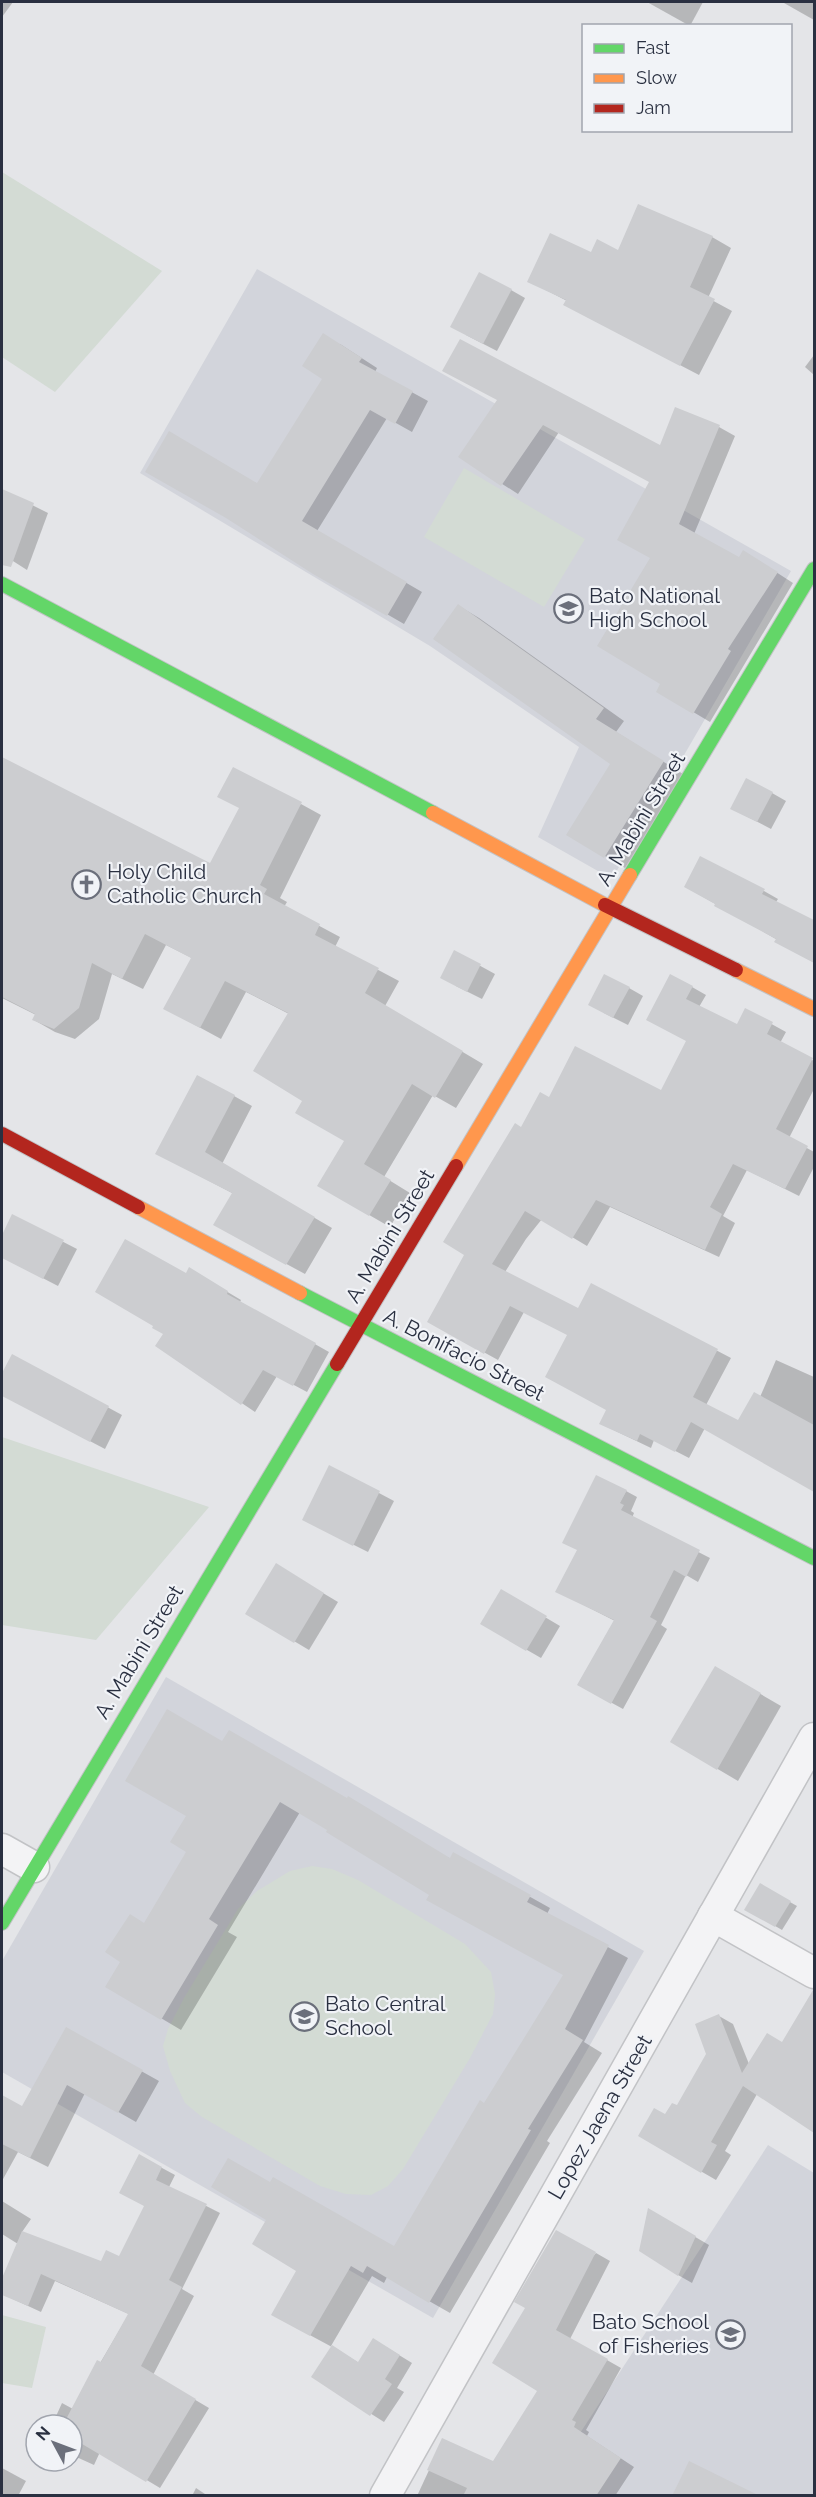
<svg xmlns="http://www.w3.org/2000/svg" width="816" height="2497" viewBox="0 0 816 2497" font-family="Raleway,sans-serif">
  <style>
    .built { fill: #d2d4db }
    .green { fill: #d3dbd4 }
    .shadow { fill: #0003 }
    .building { fill: #cccdd0 }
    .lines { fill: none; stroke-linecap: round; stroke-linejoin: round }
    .street-casing { stroke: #c2c3c6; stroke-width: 33 }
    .fast-casing { stroke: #c2c3c6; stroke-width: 16 }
    .slow-casing { stroke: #c2c3c6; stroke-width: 16 }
    .jam-casing { stroke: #c2c3c6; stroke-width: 16 }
    .street { stroke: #f3f3f5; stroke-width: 30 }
    .fast { stroke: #63d668; stroke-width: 14 }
    .slow { stroke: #ff974d; stroke-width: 14 }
    .jam { stroke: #b3261e; stroke-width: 14 }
    .labels { text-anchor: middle; stroke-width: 4.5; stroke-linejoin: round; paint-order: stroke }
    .poi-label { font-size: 21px; fill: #2a3041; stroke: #f1f3f7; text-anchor: start }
    .street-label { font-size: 21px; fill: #2a3041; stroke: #f1f3f7 }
  </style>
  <rect width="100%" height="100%" fill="#e4e5e8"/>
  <!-- built -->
  <g class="built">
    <polygon points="257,269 791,571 612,879 538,837 579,747 430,646 140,473"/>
    <polygon points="166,1677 644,1951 433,2318 2,2072 2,1961"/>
    <polygon points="768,2145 814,2173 814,2495 539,2496"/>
  </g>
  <!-- green -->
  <g class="green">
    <polygon points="2,172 162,271 55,392 2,357"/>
    <polygon points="464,468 585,539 544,607 424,537"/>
    <polygon points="2,1437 209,1507 96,1640 2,1625"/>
    <polygon points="312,1866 332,1869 358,1880 465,1944 491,1972 495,1994 493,2014 470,2058 403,2169 388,2186 371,2195 346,2194 320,2186 202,2117 185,2103 170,2071 163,2046 168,2029 184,1998 238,1909 257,1891 290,1871"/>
    <polygon points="2,2315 46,2327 32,2388 2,2383"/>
  </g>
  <!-- shadow -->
  <g class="shadow">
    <polygon points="2,2 13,2 2,17"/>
    <polygon points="647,2 703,2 690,26"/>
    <polygon points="785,2 814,2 814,20 784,3"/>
    <polygon points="712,237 731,248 708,298 732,311 699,375 584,315 567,301 529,281 591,254"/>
    <polygon points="511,290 525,298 497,351 466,335"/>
    <polygon points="340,344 377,368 375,372 428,401 412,432 387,418 317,531 422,592 404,624 314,572 257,485 324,378"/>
    <polygon points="814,355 814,375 805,367"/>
    <polygon points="498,400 661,448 719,427 735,436 694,534 739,559 759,561 793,583 710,722 658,691 662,684 652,558 651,482 559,432 518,494 460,457"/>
    <polygon points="2,490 48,513 27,570 2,554"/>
    <polygon points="459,606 479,618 624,721 616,732 683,774 625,868 605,856 612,764"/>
    <polygon points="2,759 211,865 301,804 321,815 280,898 287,902 284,907 340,937 335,947 399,981 385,1006 483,1064 456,1108 433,1095 384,1177 410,1193 390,1227 319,1186 346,1141 289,1014 246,992 221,1039 186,1020 192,958 166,945 143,989 112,974 99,1019 75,1039 55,1032 34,1020 36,1015 2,998"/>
    <polygon points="772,793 786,801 771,829 746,816"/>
    <polygon points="686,887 764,891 778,899 776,902 814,922 814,961"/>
    <polygon points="455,952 495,974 482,999 456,986"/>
    <polygon points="692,987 706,995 699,1007 738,1026 746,1010 786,1032 780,1043 814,1061 814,1089 789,1138 814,1152 814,1167 799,1196 747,1170 723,1216 735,1223 719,1257 610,1207 587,1246 542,1219 526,1239 505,1272 579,1310 592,1285 731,1358 706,1405 739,1422 760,1397 776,1360 814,1377 814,1490 705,1428 689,1458 654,1440 651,1448 601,1424 607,1409 569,1335 524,1312 498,1360 429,1322 466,1255 522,1129 550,1099 661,1092 688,1041 662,1027"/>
    <polygon points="629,988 643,996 628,1025 604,1013"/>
    <polygon points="234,1096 252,1106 222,1164 332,1228 305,1274 233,1235 234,1194 175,1163"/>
    <polygon points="13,1216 77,1249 58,1286 2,1257 2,1238"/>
    <polygon points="189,1269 241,1300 240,1302 329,1352 307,1392 277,1376 255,1412 157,1346 165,1333"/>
    <polygon points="13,1356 122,1415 105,1449 2,1395 2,1376"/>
    <polygon points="330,1467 394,1501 368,1552 318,1527"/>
    <polygon points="626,1491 637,1497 631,1511 634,1513 632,1518 710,1558 698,1582 686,1575 661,1625 667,1629 623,1709 579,1685 615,1621 568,1597"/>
    <polygon points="276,1565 338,1602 309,1650 247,1613"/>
    <polygon points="501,1591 560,1626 541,1658 482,1624"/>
    <polygon points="716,1668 781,1706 738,1781 672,1742"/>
    <polygon points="223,1743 451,1859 453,1854 550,1908 547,1914 628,1958 584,2042 602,2053 547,2141 550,2143 450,2313 387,2277 384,2283 372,2276 331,2346 359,2363 386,2347 412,2363 397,2388 404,2392 384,2422 313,2377 332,2347 293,2326 298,2270 394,2248 565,1975 300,1812 228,1932 237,1937 181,2030 107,1986 188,1851 188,1816"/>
    <polygon points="760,1885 797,1906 782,1930 746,1909"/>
    <polygon points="813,1993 814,2132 757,2094 725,2151 731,2155 716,2180 640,2136 677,2107 708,2055 719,2016 733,2024 749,2064 782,2044"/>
    <polygon points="66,2029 159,2081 136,2122 85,2093 48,2167 18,2152 2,2181 2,2097 22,2108"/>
    <polygon points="140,2156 175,2175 169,2187 220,2213 182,2289 194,2296 153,2375 209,2408 160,2488 100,2452 94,2465 72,2455 72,2425 52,2425 62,2403 73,2409 129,2314 55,2281 41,2312 2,2294 2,2281 18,2244 2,2234 2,2201 31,2219 22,2232 101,2263 120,2258 146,2206"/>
    <polygon points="649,2210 709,2245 692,2283 678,2275"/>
    <polygon points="596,2253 610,2261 570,2339 621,2368 586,2430 589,2432 587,2436 634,2467 615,2496 417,2496 443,2440 493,2463 539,2390 494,2362"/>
    <polygon points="2,2468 26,2481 18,2496 2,2496"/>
    <polygon points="196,2488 208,2496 192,2496"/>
  </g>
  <!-- building -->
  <g class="building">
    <polygon points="638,204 713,236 690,287 715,299 680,366 563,305 566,300 527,282 550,233 591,252 597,239 618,250"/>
    <polygon points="479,272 512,289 483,344 450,327"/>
    <polygon points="323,333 362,358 359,362 413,391 395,424 370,410 302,521 407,582 387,616 313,574 226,518 145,472 169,431 257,483 322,379 302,366"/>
    <polygon points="460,339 660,445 675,407 720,425 679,524 739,557 743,550 778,572 728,649 731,651 693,714 656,692 660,684 597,646 650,558 617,540 649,482 543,425 501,486 458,457 497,400 442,371"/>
    <polygon points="2,489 34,503 11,567 2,565"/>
    <polygon points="458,604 604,708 596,719 664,761 604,858 566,835 610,764 433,639"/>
    <polygon points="2,757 210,863 239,808 217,797 233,767 302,802 260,885 267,889 264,894 320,924 315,935 379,968 365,993 463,1051 435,1098 412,1084 364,1164 391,1180 369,1216 317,1186 344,1141 295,1113 302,1101 253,1071 288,1013 225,981 200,1028 163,1009 191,958 145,934 122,979 92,963 79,1008 54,1029 32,1020 35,1014 2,997"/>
    <polygon points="746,778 773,792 757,822 730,809"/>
    <polygon points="700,856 765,889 762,894 814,920 814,963 774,942 776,939 714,906 715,904 684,887"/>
    <polygon points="454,950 481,964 467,992 440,978"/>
    <polygon points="604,974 630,987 613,1018 588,1005"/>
    <polygon points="670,974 693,986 686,999 737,1024 745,1008 773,1022 767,1034 813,1058 776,1129 808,1146 785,1189 733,1164 710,1207 722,1214 705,1250 596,1200 572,1239 525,1211 492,1264 578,1308 591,1283 718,1349 693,1397 738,1420 754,1392 814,1425 814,1492 691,1422 675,1452 640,1434 637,1441 599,1424 606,1410 545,1377 567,1335 510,1306 484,1354 427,1322 464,1255 443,1242 515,1123 521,1127 540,1092 549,1097 575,1046 661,1090 686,1041 646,1020"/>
    <polygon points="197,1075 235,1095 205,1152 315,1217 286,1265 213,1225 232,1193 155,1154"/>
    <polygon points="12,1214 64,1240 43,1279 2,1258 2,1235"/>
    <polygon points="125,1239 186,1273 189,1267 228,1291 227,1294 316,1343 293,1386 263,1370 241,1405 155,1346 163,1334 152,1328 153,1326 95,1292"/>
    <polygon points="12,1354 109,1406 90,1442 2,1396 2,1373"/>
    <polygon points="329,1465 380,1491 353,1546 302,1520"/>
    <polygon points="596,1475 627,1490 620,1503 624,1505 621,1510 700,1550 686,1577 674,1570 650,1617 657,1621 611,1704 577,1685 614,1620 555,1592 577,1550 562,1543"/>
    <polygon points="276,1563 324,1593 294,1643 245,1614"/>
    <polygon points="501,1589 547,1616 526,1651 480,1624"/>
    <polygon points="715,1666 761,1693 717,1770 670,1742"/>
    <polygon points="167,1709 222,1741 229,1730 347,1798 348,1796 450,1858 453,1852 531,1895 527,1902 609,1945 565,2029 583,2040 528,2129 531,2130 429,2303 367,2266 363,2273 351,2266 310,2336 271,2315 296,2271 252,2244 266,2220 211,2187 228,2158 270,2182 273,2177 394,2246 480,2100 484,2103 563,1975 426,1900 429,1895 326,1832 327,1830 280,1802 209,1919 218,1925 161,2020 105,1987 120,1962 105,1952 130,1914 144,1923 186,1852 170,1842 186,1816 125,1781"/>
    <polygon points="760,1883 791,1901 775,1927 744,1910"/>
    <polygon points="813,1990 814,2133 743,2086 711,2142 717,2145 701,2173 638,2136 654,2108 665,2114 672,2103 677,2105 706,2054 695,2024 719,2014 742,2073 767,2033 782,2042"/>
    <polygon points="66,2027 143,2070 118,2113 67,2085 30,2158 2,2144 2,2095 22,2106"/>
    <polygon points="139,2154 162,2167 156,2180 207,2204 169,2280 182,2287 141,2366 196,2399 146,2482 72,2438 72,2425 63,2425 97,2360 101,2362 128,2314 41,2274 28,2306 2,2295 2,2278 22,2231 101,2261 106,2250 119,2256 144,2206 119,2193"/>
    <polygon points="648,2208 696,2236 678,2276 639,2251"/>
    <polygon points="556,2230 596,2252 556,2330 608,2359 572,2420 576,2422 574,2427 621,2458 596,2496 463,2496 467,2488 427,2470 442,2438 493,2461 537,2391 492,2363 525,2308 514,2302"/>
    <polygon points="373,2338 400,2355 385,2379 392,2384 370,2416 311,2377 332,2345 358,2362"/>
    <polygon points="689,2461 760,2496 672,2496"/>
  </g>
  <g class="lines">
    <defs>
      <g id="street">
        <polyline points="2,1849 34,1867"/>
        <polyline points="713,1916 814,1973"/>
        <polyline points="385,2496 814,1738"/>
      </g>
      <g id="fast">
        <polyline points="2,584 433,813"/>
        <polyline points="630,875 814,569"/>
        <polyline points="300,1293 814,1558"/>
        <polyline points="2,1923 337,1364"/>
      </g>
      <g id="slow">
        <polyline points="433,813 605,905"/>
        <polyline points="736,970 814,1009"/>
        <polyline points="456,1166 630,875"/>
        <polyline points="138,1207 300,1293"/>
      </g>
      <g id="jam">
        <polyline points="605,905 736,970"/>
        <polyline points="2,1134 138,1207"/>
        <polyline points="337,1364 456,1166"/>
      </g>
    </defs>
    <!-- street casing -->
    <use href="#street" class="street-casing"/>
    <!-- fast casing -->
    <use href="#fast" class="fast-casing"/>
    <!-- slow casing -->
    <use href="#slow" class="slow-casing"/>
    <!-- jam casing -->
    <use href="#jam" class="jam-casing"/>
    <!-- street -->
    <use href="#street" class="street"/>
    <!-- fast -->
    <use href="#fast" class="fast"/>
    <!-- slow -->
    <use href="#slow" class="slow"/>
    <!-- jam -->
    <use href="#jam" class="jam"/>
  </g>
  <!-- icons -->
  <defs>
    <symbol id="school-ring" viewBox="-11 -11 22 22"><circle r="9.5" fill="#f1f3f7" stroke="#6b6f7b" stroke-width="1.5"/><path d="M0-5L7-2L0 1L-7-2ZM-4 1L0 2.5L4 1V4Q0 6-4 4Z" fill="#6b6f7b"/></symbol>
    <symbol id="church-ring" viewBox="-11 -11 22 22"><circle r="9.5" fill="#f1f3f7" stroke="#6b6f7b" stroke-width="1.5"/><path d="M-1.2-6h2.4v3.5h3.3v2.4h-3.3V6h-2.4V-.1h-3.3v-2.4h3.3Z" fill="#6b6f7b"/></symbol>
  </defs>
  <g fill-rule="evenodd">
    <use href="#school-ring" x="552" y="592" width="33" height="33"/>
    <use href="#church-ring" x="70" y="868" width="33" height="33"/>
    <use href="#school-ring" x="288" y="2000" width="33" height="33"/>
    <use href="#school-ring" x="714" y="2318" width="33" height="33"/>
  </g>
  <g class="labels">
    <!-- poi labels -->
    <g class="poi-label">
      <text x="589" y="603">Bato National<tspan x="589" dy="24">High School</tspan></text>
      <text x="107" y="879">Holy Child<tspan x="107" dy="24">Catholic Church</tspan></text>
      <text x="325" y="2011">Bato Central<tspan x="325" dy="24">School</tspan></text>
      <text x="709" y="2329" text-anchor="end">Bato School<tspan x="709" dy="24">of Fisheries</tspan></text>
    </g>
    <!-- street labels -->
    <g class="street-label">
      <text transform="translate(641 819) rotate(-59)" y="7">A. Mabini Street</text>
      <text transform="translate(390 1236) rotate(-59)" y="7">A. Mabini Street</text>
      <text transform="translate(464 1355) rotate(27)" y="7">A. Bonifacio Street</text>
      <text transform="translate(139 1652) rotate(-59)" y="7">A. Mabini Street</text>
      <text transform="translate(600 2117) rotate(-60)" y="7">Lopez Jaena Street</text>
    </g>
  </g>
  <!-- border -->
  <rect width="816" height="2497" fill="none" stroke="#2a3041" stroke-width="6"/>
  <!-- legend -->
  <rect x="582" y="24" width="210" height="108" fill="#f1f3f7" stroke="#a1a5ae" stroke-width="1.5"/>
  <rect x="594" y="44" width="30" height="9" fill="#63d668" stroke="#a1a5ae" stroke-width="1.5"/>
  <text x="636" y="54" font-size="18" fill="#2a3041">Fast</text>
  <rect x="594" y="74" width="30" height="9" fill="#ff974d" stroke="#a1a5ae" stroke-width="1.5"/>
  <text x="636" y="84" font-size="18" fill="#2a3041">Slow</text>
  <rect x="594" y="104" width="30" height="9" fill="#b3261e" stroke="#a1a5ae" stroke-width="1.5"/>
  <text x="636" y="114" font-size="18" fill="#2a3041">Jam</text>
  <!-- north arrow -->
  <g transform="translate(54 2443) rotate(311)"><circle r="28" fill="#f1f3f7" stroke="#a1a5ae" stroke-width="1.5"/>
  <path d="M0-4.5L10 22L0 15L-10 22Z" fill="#6b6f7b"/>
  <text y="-9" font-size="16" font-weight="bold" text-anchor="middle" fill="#2a3041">N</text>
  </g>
</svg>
